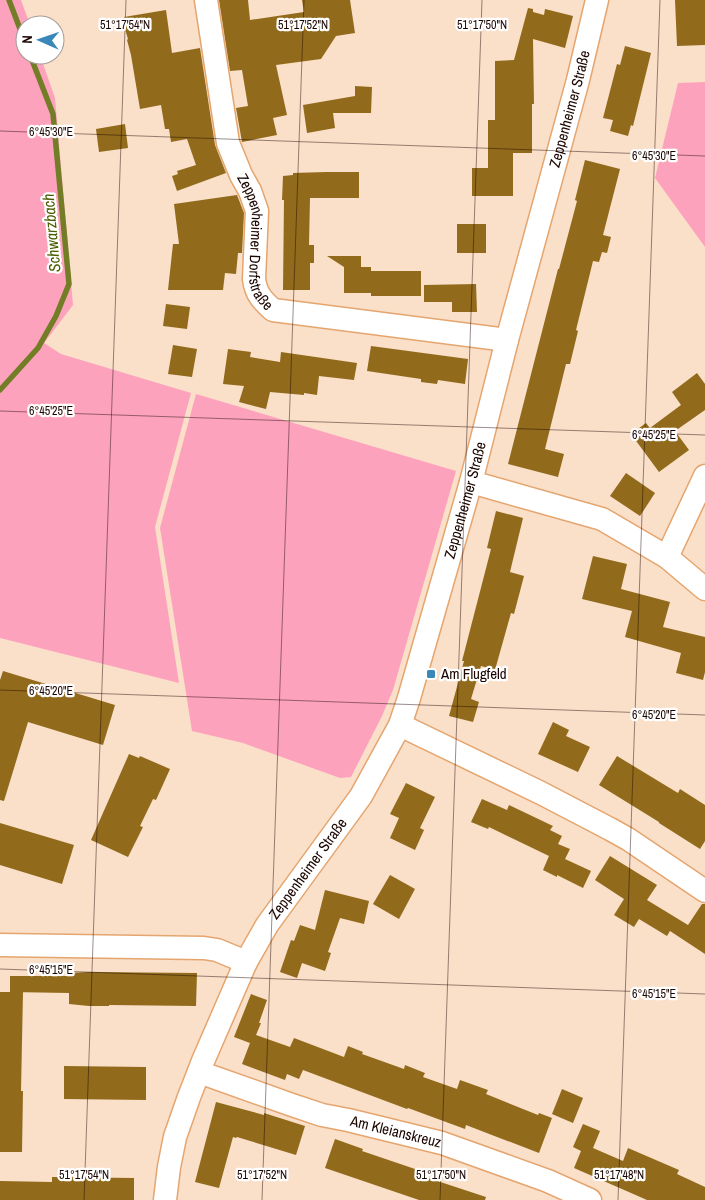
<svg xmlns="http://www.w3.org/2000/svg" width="705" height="1200" viewBox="0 0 705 1200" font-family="'Archivo Narrow',sans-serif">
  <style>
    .green { fill: #fda2bd }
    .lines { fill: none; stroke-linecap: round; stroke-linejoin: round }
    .stream { stroke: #727d26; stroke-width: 5.5 }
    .building { fill: #916b1b }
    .minor-casing { stroke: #e5a56e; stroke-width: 25 }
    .minor { stroke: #fff; stroke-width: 22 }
    .ticks { fill: none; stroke: #1b0500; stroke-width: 1; stroke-opacity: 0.45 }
    .poi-dot { fill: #3a88ba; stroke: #fff; stroke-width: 2 }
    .labels { text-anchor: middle; stroke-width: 4.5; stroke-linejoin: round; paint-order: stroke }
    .street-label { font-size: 15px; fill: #1b0500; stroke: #fff }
    .poi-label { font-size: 15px; fill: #1b0500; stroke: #fff; text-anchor: start }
    .water-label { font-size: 16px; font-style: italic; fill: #4b5c00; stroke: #fff }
    .ticks-label { font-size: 12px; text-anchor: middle; fill: #1b0500; stroke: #fff; stroke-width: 4.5; stroke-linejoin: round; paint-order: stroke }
  </style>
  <rect width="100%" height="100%" fill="#fadfc9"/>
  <!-- green -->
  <g class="green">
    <polygon points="0,0 21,0 30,25 25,25 25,55 40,55 55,98 73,305 44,343 61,354 191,393 155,527 179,683 0,638"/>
    <polygon points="705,82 705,247 655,178 678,83"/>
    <polygon points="196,394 456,471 393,690 382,716 351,777 340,778 243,743 192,731 160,528"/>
  </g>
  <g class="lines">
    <!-- stream -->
    <g class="stream">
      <polyline points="9,0 25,42"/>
      <polyline points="0,390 38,348 56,316 69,284 53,114 30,55"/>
    </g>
  </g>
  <!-- building -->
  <g class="building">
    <polygon points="219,0 248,0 250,20 304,12 302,0 350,0 355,33 336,36 321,59 276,65 287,115 273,118 277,135 242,142 236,108 248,106 242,70 230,71"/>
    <polygon points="675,0 705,0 705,45 677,46"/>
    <polygon points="528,8 533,9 533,12 544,15 545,9 573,16 565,48 533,39 534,104 532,104 532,153 513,153 513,196 472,196 472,168 488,168 488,120 495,120 495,61 514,60"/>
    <polygon points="166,10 172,53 200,48 215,145 226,173 177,191 172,176 178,174 177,171 196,165 187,139 171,142 169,129 165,129 161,105 140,109 131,55 127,40 128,39 125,29 126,28 124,17"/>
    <polygon points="625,46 651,53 633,126 631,125 628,136 610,131 613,120 603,118 617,64 620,65"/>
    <polygon points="355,86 372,87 371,113 333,113 335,128 307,133 303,105 355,96"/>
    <polygon points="125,124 128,148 99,152 96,129"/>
    <polygon points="585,160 620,169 603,235 611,237 607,253 602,252 599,262 593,261 576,330 578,331 570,364 566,364 545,449 564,454 558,477 508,464 558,269 559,269 577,201 575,200"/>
    <polygon points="326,172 359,172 359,198 310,198 309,245 314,245 314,263 310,263 310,290 283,290 284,200 282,200 283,176 293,175 293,173"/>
    <polygon points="237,195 244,213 242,253 238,253 236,274 225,273 223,290 168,290 173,244 179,244 174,204"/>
    <rect x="457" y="224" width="29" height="29"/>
    <polygon points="327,256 361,256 361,267 371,267 371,271 421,271 421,296 371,296 371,293 344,293 344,267"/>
    <polygon points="476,284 477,312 452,312 452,302 424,302 424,285"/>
    <polygon points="166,304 190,307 187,329 163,326"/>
    <polygon points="173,345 197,349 192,377 168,374"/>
    <polygon points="371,346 468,359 465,384 438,380 437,384 421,382 421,379 367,371"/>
    <polygon points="228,349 251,352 250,357 280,362 281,352 357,363 354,380 319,376 317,395 304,393 304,395 270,392 266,409 239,402 244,386 223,384"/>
    <polygon points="697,373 705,384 705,410 675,431 689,450 659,472 631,434 646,423 650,428 681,405 672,392"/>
    <polygon points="626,473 655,493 640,516 610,496"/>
    <polygon points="496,511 523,518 510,572 524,576 514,614 511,613 495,670 481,666 471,699 479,702 473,722 449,716 464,661 462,661 491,549 487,548"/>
    <polygon points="593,556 627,564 621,589 670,602 663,627 705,637 705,672 703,680 676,673 681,653 625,637 632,611 582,599"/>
    <polygon points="3,671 115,705 103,745 28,722 4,801 0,800 0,680"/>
    <polygon points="553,722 569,730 566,736 590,747 578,772 538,754"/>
    <polygon points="129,754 139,758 140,756 170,769 156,800 153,799 140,826 143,827 128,857 91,840"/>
    <polygon points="617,756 678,793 680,789 705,805 705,841 700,849 659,823 659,822 599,785"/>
    <polygon points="406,783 435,797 420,828 424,830 415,850 390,838 399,818 390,814"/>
    <polygon points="482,799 507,810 509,805 553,826 550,830 562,836 558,844 570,849 565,859 591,871 583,888 557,875 557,877 543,870 549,856 489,827 488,829 471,822"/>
    <polygon points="0,823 74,845 62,884 0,865"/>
    <polygon points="610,856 657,885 647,900 688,925 702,904 705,904 705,954 670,931 667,936 639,919 634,927 614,915 624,899 595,880"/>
    <polygon points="390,875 415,889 399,919 373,904"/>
    <polygon points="325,890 369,901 364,924 340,918 328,952 331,953 325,971 302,963 297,978 280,972 291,940 294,941 300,925 315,930"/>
    <polygon points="89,972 197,973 196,1006 109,1005 109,1006 89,1006 69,1004 69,993 10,992 10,976 69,976 69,973"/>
    <polygon points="0,992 23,992 21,1091 23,1091 22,1152 0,1152"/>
    <polygon points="251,994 267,1000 259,1023 261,1023 256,1035 290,1047 294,1038 344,1057 348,1046 363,1052 362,1054 404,1069 405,1065 425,1073 423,1077 457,1089 460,1080 488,1090 486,1094 538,1115 539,1113 552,1118 539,1153 466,1125 465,1129 408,1108 407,1109 303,1070 299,1079 287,1074 285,1080 242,1064 250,1043 234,1037"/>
    <polygon points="64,1066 146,1067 146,1100 64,1099"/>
    <polygon points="562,1089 583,1098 573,1123 552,1114"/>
    <polygon points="216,1102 264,1115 264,1113 305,1126 296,1155 237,1137 236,1138 233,1137 219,1188 195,1182"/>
    <polygon points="583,1124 600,1131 593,1148 623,1161 628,1148 679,1170 677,1174 705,1187 705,1200 647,1200 574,1168 581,1151 573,1147"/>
    <polygon points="335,1139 363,1149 362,1151 418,1170 416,1174 486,1197 485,1200 419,1200 325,1168"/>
    <polygon points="52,1177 134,1178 134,1200 0,1200 0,1181 52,1182"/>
  </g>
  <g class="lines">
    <defs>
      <g id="minor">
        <path id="s1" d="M206,0L228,143L241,175L250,191L257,211L254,279C256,294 262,300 273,310L507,340"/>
        <polyline points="471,482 602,519 667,557 705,589"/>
        <polyline points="667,557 705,476"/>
        <polyline points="400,725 541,793 610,829 628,839 705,891"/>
        <polyline points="0,945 204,948 217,950 246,962"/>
        <path id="s2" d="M199,1072L292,1105L322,1115L348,1120L442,1143L548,1181L590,1200"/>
        <path id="s3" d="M165,1200L169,1167L175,1137L189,1097L203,1061L246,962L267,925L361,796L400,725L409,698L471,482L507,340L578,80L597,0"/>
      </g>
    </defs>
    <!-- minor casing -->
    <use href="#minor" class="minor-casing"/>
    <!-- minor -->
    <use href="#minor" class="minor"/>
  </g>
  <!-- ticks -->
  <path class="ticks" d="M0,131L705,156M0,411L705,435M0,690L705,715M0,969L705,994M84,1200L126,0M262,1200L304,0M440,1200L482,0M618,1200L660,0"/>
  <!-- markers -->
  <rect class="poi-dot" x="426" y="669" width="10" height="10" rx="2.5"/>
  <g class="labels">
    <!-- street labels -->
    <g class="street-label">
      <text dy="5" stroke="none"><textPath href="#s3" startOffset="1175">Zeppenheimer Straße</textPath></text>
      <text dy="5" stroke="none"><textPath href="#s1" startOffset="250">Zeppenheimer Dorfstraße</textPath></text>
      <text dy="5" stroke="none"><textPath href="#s3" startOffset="770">Zeppenheimer Straße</textPath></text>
      <text dy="5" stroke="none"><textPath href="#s3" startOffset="365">Zeppenheimer Straße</textPath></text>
      <text dy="5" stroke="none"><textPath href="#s2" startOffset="206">Am Kleianskreuz</textPath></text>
    </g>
    <!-- poi labels -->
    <g class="poi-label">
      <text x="441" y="679">Am Flugfeld</text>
    </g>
    <!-- water labels -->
    <g class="water-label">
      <text transform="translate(51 233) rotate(-95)" y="6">Schwarzbach</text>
    </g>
  </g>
  <g class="ticks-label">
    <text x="125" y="29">51°17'54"N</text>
    <text x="303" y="29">51°17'52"N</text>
    <text x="482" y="29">51°17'50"N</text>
    <text x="51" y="136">6°45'30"E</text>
    <text x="654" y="160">6°45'30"E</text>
    <text x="51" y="415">6°45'25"E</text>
    <text x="654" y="439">6°45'25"E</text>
    <text x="51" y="695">6°45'20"E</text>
    <text x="654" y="719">6°45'20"E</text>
    <text x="51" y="974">6°45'15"E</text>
    <text x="654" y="998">6°45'15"E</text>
    <text x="84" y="1179">51°17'54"N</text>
    <text x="262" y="1179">51°17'52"N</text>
    <text x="441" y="1179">51°17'50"N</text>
    <text x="619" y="1179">51°17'48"N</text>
  </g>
  <!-- north arrow -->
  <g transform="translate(40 40) rotate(272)"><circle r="24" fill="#ffffff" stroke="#a49b99"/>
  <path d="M0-4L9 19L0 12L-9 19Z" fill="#3a88ba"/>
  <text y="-8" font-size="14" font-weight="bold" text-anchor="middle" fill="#1b0500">N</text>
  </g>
</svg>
